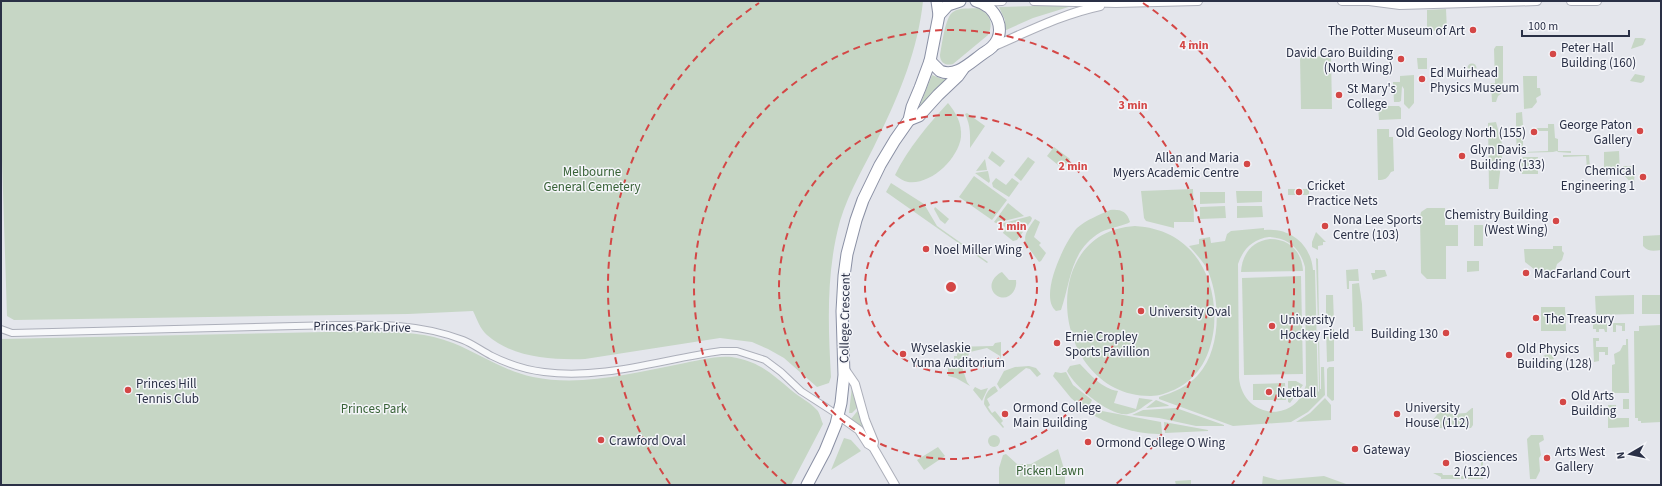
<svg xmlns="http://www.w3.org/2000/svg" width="1662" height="486" viewBox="0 0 1662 486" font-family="'Source Sans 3',sans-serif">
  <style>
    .green { fill: #c6d6c5; fill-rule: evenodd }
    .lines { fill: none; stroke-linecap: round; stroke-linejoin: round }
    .street-casing { stroke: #acafba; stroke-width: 8 }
    .secondary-casing { stroke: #acafba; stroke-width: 10 }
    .highway-casing { stroke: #8a90a4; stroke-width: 13 }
    .street { stroke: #f7f8fa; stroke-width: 6 }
    .secondary { stroke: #fff; stroke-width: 8 }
    .highway { stroke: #fff; stroke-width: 11 }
    .ring { fill: none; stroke: #d44746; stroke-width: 2; stroke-dasharray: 7 5 }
    .poi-dot { fill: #d44746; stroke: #f4f5f9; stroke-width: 1.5 }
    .labels { text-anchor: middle; stroke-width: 3; stroke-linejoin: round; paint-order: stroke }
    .poi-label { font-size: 13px; fill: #2a3046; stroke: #f4f5f9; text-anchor: start }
    .park-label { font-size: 13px; fill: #386237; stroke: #f4f5f9 }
    .street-label { font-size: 13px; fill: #2a3046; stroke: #f4f5f9 }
    .centre { fill: #d44746; stroke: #f4f5f9; stroke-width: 2 }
    .ring-label { font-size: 12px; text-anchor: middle; font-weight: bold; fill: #d44746; stroke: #f4f5f9; stroke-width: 3; stroke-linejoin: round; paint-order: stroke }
  </style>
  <rect width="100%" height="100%" fill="#e4e6ec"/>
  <!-- green -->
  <g class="green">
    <path d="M1,1H923C918,49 900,93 879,136C866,164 849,191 840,221C826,272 828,325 831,377L829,383L817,387L784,358L768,349L752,342L720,338L585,359C552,360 513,358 487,335C480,329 477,319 473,311L408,314L14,320L7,316L1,129Z"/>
    <polygon points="1075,5 1033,18 1004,31 1005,20 999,7"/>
    <path d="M978,8C990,14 994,23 988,35L953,64C946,66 940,63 940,55C942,45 945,17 953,12C959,7 971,9 978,8Z"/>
    <polygon points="1446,9 1447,31 1427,31 1427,10"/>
    <polygon points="1635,38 1642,38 1646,39 1643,45 1631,49"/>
    <polygon points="1496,46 1503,46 1503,92 1498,96 1496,102 1492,102 1491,83 1495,83 1494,49"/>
    <polygon points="1331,56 1332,109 1301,109 1300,57"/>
    <polygon points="1417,58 1427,58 1427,69 1418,69"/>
    <circle cx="1472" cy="68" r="4.5"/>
    <polygon points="1635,74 1645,76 1644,81 1641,83 1630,81"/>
    <polygon points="932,75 942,79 949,79 918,110"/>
    <polygon points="1414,75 1414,103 1409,109 1404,104 1404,89 1402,86 1401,101 1399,102 1394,102 1393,82 1400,82 1400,76"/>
    <polygon points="1523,76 1537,76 1537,88 1540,88 1541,95 1536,98 1537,102 1532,108 1524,109"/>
    <path d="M948,103C956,113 962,123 961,137C958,159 931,185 908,182C903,181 899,178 895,175C908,148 928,125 948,103Z"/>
    <polygon points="1378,106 1399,106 1401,108 1401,119 1379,120"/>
    <polygon points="1522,112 1523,125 1520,126 1520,130 1516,131 1516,113"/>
    <path d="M967,113L985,126L970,148C970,136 971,126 965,114Z"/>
    <polygon points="1496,122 1502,144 1498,146 1502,156 1498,189 1489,189 1488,123"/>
    <polygon points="1548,124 1554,124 1555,138 1558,139 1558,151 1571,151 1571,153 1558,152 1557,151 1553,152 1517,153 1516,134 1520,134 1520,138 1523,139 1523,152 1548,151 1548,131 1536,131 1536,128 1548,128"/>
    <path d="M1377,129H1389V137H1393L1394,171L1391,172C1387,179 1385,180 1378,180Z"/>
    <polygon points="1054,147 1070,159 1063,169 1047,156"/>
    <polygon points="992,151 1005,161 1000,167 988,158"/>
    <polygon points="1619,151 1620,175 1604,175 1604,152"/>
    <polygon points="1563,155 1589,155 1590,169 1587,169 1586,156 1563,157"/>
    <polygon points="1028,157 1035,162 1021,181 1014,175"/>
    <polygon points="1523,157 1538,157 1538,174 1522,174 1521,159"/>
    <polygon points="985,159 987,170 976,171"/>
    <polygon points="1623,166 1635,166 1634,184 1632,184 1623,174"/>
    <polygon points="988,171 990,181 989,183 975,173"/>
    <polygon points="974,176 1007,200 992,220 959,197"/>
    <polygon points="996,178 1006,185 1012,178 1019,183 1009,197 993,187 992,183"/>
    <polygon points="891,183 924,204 937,226 988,262 987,263 886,192"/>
    <polygon points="1193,189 1194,222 1174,222 1174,228 1146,221 1144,218 1141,191"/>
    <rect x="1288" y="189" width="21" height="6"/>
    <polygon points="1236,191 1262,191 1262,202 1237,203"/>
    <polygon points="1200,192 1225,192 1225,203 1200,204"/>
    <polygon points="1008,203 1024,216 996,223 994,222"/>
    <polygon points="1225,206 1226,218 1200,219 1200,207"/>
    <polygon points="1237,206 1262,206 1263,217 1237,218"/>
    <polygon points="935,207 949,219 945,224 940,220 934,209"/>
    <polygon points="1427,208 1445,208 1445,225 1458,225 1458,246 1446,246 1446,279 1427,279 1421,273 1420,217 1421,212"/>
    <path d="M1110,210C1120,209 1127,211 1130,222C1126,225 1109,228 1101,232C1070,250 1071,281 1061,310L1056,311C1038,297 1065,241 1077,228C1086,220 1099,215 1110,210Z"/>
    <polygon points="1030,216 1032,218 1031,221 1017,240 1013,241 1003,233 1005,227 1000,224"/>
    <path d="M1035,219L1040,222L1034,237L1041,243L1039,245L1046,253L1041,261L1039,262C1024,241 1019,241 1035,219Z"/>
    <rect x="1474" y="225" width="9" height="21"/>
    <path d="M1135,226C1191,229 1218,275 1214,327C1211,354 1200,378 1174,390C1166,393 1159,396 1151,396C1052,397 1033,232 1135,226Z"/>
    <path d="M1264,228V230C1290,227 1311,244 1313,270H1315L1318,392L1319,391L1318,333H1319L1320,389H1321V367H1324L1325,395L1308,412L1291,422L1233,426L1159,399V397C1174,392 1187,387 1198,375C1222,349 1221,297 1206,267C1201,259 1195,253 1189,246L1199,244V239L1210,237L1211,243L1225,241L1227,234L1231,231ZM1269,237C1288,238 1300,248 1305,267L1306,385C1295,425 1243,418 1239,378L1238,264C1243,249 1253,239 1269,237Z"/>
    <polygon points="1316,232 1326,242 1323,242 1323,245 1318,246 1318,250 1312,247 1312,242"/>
    <path d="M1661,235V250C1654,251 1648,252 1643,246V236Z"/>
    <path d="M1270,239C1290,239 1302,252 1303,271L1241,272C1242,254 1252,241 1270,239Z"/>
    <polygon points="1553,246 1562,246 1562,251 1564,253 1562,260 1557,264 1554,274 1548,278 1544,277 1525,262 1524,249 1553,249"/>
    <polygon points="1316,258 1318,259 1319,324 1318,324"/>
    <polygon points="1467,261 1479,261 1479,271 1467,272"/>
    <polygon points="1358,269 1359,281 1349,281 1349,289 1347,289 1346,270"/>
    <polygon points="1375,270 1385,270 1387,276 1373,280 1371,273 1375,273"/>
    <path d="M1002,272L1009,280H1016C1018,291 1007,303 996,295C987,287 993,276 1002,272Z"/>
    <polygon points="1301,276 1303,374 1244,375 1242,278"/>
    <polygon points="1359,283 1362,304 1363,331 1355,331 1355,327 1353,327 1352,284"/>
    <polygon points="1326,295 1333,295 1334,322 1326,322"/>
    <polygon points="1634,295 1634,314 1596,315 1595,296"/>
    <rect x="1642" y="295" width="19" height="19"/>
    <polygon points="1541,307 1565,307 1566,331 1541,331"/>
    <polygon points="1593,323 1607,323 1607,332 1605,332 1604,329 1599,329 1599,332 1596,332 1596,329 1593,329"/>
    <polygon points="1613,323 1625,323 1625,331 1622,331 1622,326 1616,325 1616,332 1613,332"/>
    <polygon points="1661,325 1661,422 1641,423 1641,421 1638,421 1638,418 1635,418 1634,331 1639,331 1639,326"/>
    <polygon points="1326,329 1334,329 1334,361 1327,362"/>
    <path d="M375,331C401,332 428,333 453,343C480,354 504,371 533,377C582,387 632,373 680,364C696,361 721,354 737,358C761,363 773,375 791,390C799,397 810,402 817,410C820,413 821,420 823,424L791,485H1V339Z"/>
    <polygon points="1593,338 1599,338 1599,341 1596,341 1596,347 1608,347 1608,355 1605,355 1605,352 1599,352 1599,361 1594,362"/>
    <polygon points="1626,339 1628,339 1629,393 1612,393 1612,365 1615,364 1614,354 1620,351 1623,345 1626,345"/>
    <polygon points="1001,342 1001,360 1000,356 987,348 970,352 962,367 967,382 970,386 956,378 948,376 948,364 954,364 954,356 957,356 957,350 950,350 951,347 993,346 995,343"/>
    <circle cx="1548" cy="360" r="6"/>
    <path d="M1080,364C1090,374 1102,389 1118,391L1114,403L1136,409L1139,398L1153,400C1145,405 1138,412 1128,414C1110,417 1075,387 1067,371L1070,366Z"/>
    <polygon points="1029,366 1036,368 1041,374 1037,377 1030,369 1026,368 1000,389 997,384 1004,371 1015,367"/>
    <polygon points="1329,367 1334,367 1334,400 1332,401 1327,396 1327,369"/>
    <polygon points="1055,372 1061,373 1066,372 1073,385 1092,400 1088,409 1084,409 1071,398 1053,376"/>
    <polygon points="1288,381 1296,381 1303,385 1290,403 1288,402"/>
    <polygon points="1285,383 1286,400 1253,400 1253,384"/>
    <polygon points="852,386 858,407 852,413 849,413"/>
    <path d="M995,386L998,391L987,399L990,405L988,407L992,413L995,411L1003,421L1001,423L1004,427L1003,428L989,412L984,404C984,397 988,388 995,386Z"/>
    <polygon points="975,387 981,390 988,388 982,401 973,390"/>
    <polygon points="1325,398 1331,405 1331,420 1296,422 1310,413"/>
    <rect x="1623" y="399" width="6" height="10"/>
    <polygon points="1156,400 1168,405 1169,406 1146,408"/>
    <polygon points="1608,405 1616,405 1617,418 1629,418 1629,427 1608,428"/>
    <polygon points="1176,408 1224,425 1224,426 1196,426 1159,418 1132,415 1143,410"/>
    <polygon points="1472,408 1473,408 1473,425 1471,428 1436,428 1433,424 1433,420 1439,412 1447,411 1451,414 1466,413"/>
    <polygon points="859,409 869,436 862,428 851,419"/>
    <path d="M1086,411H1102L1161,422L1162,432V434C1135,435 1109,425 1086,411Z"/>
    <polygon points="1164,422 1208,430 1208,431 1165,433"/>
    <circle cx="994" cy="441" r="6"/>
    <polygon points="1531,435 1543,435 1544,440 1539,443 1541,455 1539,458 1540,471 1536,479 1530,479 1527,439"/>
    <polygon points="844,438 851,440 861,451 831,470"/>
    <polygon points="938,447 945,456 924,470 917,460"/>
    <polygon points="1058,449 1065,472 1065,485 999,485 999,468 1003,455 1006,454 1017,464 1031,464"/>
    <polygon points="1481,456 1483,456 1483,479 1461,479 1461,476 1481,477"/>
    <polygon points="1433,473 1442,473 1443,475 1459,475 1460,479 1441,479 1441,477"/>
    <polygon points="1263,476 1278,480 1324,476 1346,484 1262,485"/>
    <polygon points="1191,480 1191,485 1176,485 1175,481"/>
  </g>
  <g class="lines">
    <defs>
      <path id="street" d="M1,329L12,333L337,325C380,324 422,324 463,340C473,344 482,351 492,356C508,364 526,370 544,372C603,380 663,359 721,351H737L765,360L781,372L801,391L838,415"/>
      <g id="secondary">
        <polyline points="1034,1 1116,3 1198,1"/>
        <polyline points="1342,1 1369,1 1400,5 1537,1"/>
        <polyline points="1571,1 1597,1"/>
        <polyline points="981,2 1002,1"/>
        <path d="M992,47C1027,32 1062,14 1100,6"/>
        <polyline points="844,368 855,384 865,420 874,442 873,447"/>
        <polyline points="838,415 859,430 868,444 873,447 895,485"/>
      </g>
      <g id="highway">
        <polyline points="937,1 939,15"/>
        <path d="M930,61L940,71C955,78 970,63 981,55C985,52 989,50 992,47C1008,31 996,6 976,1"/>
        <polyline points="909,120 919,116 938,95 958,76 963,69"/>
        <polyline points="807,485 825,451 836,424 841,403 844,375 842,311 844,276 847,254 856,220 863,200 880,165 895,140 909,120 912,107 920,88 930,61 939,15 948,5 960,1"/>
      </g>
    </defs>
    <!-- street casing -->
    <use href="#street" class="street-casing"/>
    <!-- secondary casing -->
    <use href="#secondary" class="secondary-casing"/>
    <!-- highway casing -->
    <use href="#highway" class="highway-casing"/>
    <!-- street -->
    <use href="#street" class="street"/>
    <!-- secondary -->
    <use href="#secondary" class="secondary"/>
    <!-- highway -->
    <use href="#highway" class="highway"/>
  </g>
  <!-- distance rings -->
  <g class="ring">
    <circle cx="951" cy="287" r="86"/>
    <circle cx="951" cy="287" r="172"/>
    <path d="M786 484A257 257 0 1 1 1116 484"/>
    <path d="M670 484A343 343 0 0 1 759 3M1143 3A343 343 0 0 1 1232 484"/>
  </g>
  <!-- markers -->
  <g class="poi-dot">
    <circle cx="1473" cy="30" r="4"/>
    <circle cx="1553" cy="54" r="4"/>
    <circle cx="1401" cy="59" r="4"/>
    <circle cx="1422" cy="79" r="4"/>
    <circle cx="1339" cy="95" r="4"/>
    <circle cx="1640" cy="131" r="4"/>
    <circle cx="1534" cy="132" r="4"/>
    <circle cx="1462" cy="156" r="4"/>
    <circle cx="1247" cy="164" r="4"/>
    <circle cx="1643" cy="177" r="4"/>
    <circle cx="1299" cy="192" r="4"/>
    <circle cx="1556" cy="221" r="4"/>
    <circle cx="1325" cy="226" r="4"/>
    <circle cx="926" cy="249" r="4"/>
    <circle cx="1526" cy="273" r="4"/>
    <circle cx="1141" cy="311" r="4"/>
    <circle cx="1536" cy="318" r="4"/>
    <circle cx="1272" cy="326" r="4"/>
    <circle cx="1446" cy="333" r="4"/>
    <circle cx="1057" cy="343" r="4"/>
    <circle cx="903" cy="354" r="4"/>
    <circle cx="1509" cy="355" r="4"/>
    <circle cx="128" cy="390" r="4"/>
    <circle cx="1269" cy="392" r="4"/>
    <circle cx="1563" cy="402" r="4"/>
    <circle cx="1005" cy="414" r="4"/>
    <circle cx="1397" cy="414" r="4"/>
    <circle cx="601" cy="440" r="4"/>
    <circle cx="1088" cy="442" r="4"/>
    <circle cx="1355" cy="449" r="4"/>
    <circle cx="1547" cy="458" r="4"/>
    <circle cx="1446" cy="463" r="4"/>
  </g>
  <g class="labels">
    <!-- poi labels -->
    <g class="poi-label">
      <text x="1465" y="35" text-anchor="end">The Potter Museum of Art</text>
      <text x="1561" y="52">Peter Hall<tspan x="1561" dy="15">Building (160)</tspan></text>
      <text x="1393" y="57" text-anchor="end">David Caro Building<tspan x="1393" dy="15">(North Wing)</tspan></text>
      <text x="1430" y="77">Ed Muirhead<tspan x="1430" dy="15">Physics Museum</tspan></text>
      <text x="1347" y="93">St Mary's<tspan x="1347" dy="15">College</tspan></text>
      <text x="1632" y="129" text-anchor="end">George Paton<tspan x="1632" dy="15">Gallery</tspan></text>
      <text x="1526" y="137" text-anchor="end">Old Geology North (155)</text>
      <text x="1470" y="154">Glyn Davis<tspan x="1470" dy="15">Building (133)</tspan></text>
      <text x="1239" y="162" text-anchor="end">Allan and Maria<tspan x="1239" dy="15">Myers Academic Centre</tspan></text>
      <text x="1635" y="175" text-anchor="end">Chemical<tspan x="1635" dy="15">Engineering 1</tspan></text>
      <text x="1307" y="190">Cricket<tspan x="1307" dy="15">Practice Nets</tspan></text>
      <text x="1548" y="219" text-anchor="end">Chemistry Building<tspan x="1548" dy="15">(West Wing)</tspan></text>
      <text x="1333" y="224">Nona Lee Sports<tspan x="1333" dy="15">Centre (103)</tspan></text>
      <text x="934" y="254">Noel Miller Wing</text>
      <text x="1534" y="278">MacFarland Court</text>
      <text x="1149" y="316">University Oval</text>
      <text x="1544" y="323">The Treasury</text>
      <text x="1280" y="324">University<tspan x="1280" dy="15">Hockey Field</tspan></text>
      <text x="1438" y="338" text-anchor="end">Building 130</text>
      <text x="1065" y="341">Ernie Cropley<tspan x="1065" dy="15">Sports Pavillion</tspan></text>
      <text x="911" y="352">Wyselaskie<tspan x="911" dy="15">Yuma Auditorium</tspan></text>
      <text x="1517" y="353">Old Physics<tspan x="1517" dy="15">Building (128)</tspan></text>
      <text x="136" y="388">Princes Hill<tspan x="136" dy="15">Tennis Club</tspan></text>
      <text x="1277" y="397">Netball</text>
      <text x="1571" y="400">Old Arts<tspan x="1571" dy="15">Building</tspan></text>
      <text x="1013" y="412">Ormond College<tspan x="1013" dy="15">Main Building</tspan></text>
      <text x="1405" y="412">University<tspan x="1405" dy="15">House (112)</tspan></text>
      <text x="609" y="445">Crawford Oval</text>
      <text x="1096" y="447">Ormond College O Wing</text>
      <text x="1363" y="454">Gateway</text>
      <text x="1555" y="456">Arts West<tspan x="1555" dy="15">Gallery</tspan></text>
      <text x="1454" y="461">Biosciences<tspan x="1454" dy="15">2 (122)</tspan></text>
    </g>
    <!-- park labels -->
    <g class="park-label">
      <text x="592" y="176">Melbourne<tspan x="592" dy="15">General Cemetery</tspan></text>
      <text x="374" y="413">Princes Park</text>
      <text x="1050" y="475">Picken Lawn</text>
    </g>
    <!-- street labels -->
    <g class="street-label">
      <text transform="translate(844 318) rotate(-89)" y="5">College Crescent</text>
      <text transform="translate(362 326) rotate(1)" y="5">Princes Park Drive</text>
    </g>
  </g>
  <circle cx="951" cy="287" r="6" class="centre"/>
  <g class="ring-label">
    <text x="1194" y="49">4 min</text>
    <text x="1133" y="109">3 min</text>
    <text x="1073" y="170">2 min</text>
    <text x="1012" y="230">1 min</text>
  </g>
  <!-- border -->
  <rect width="1662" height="486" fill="none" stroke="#2a3046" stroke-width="4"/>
  <!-- north arrow -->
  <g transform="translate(1630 454) rotate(261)" stroke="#f4f5f9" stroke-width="3" paint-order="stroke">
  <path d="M0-3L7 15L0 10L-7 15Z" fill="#2a3046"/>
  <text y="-6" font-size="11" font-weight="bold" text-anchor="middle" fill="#2a3046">N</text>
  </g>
  <!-- scale -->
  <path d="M1522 30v6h107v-6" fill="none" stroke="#2a3046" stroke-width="2"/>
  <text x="1528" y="30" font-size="12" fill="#2a3046" stroke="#f4f5f9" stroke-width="3" paint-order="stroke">100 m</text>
</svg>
